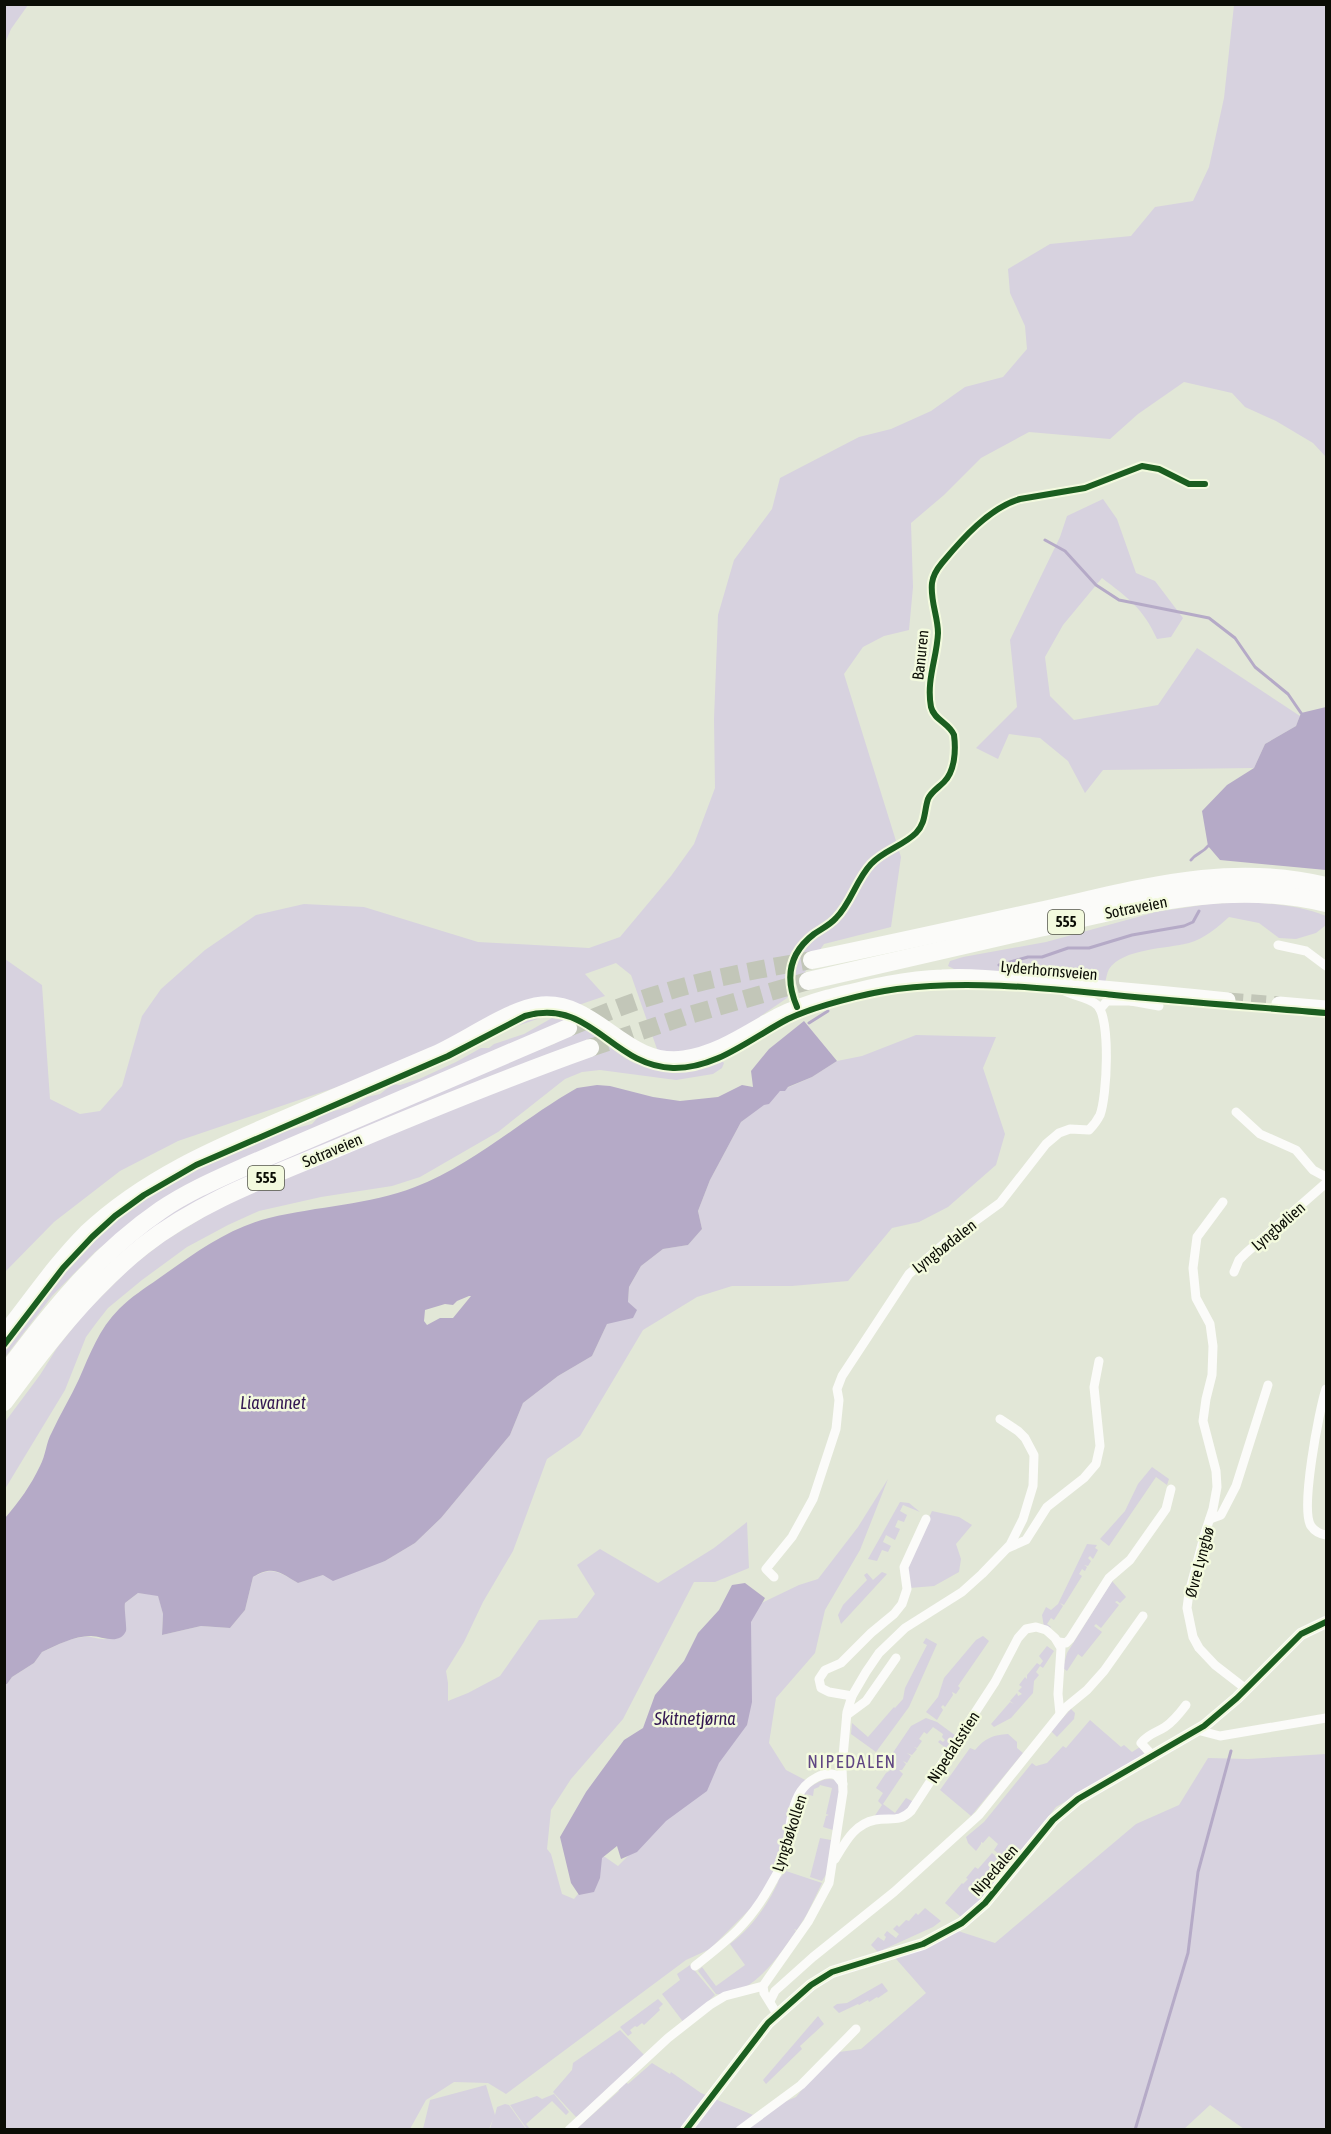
<svg xmlns="http://www.w3.org/2000/svg" width="1331" height="2134" viewBox="0 0 1331 2134" font-family="'Asap Condensed',sans-serif">
  <style>
    .green { fill: #d7d2df }
    .water { fill: #b5aac7; fill-rule: evenodd }
    .lines { fill: none; stroke-linecap: round; stroke-linejoin: round }
    .stream { stroke: #b5aac7; stroke-width: 3 }
    .primary-tunnel { stroke: #c2c6b8; stroke-width: 15; stroke-dasharray: 15 8; stroke-linecap: butt }
    .motorway-tunnel { stroke: #c2c6b8; stroke-width: 18; stroke-dasharray: 18 9; stroke-linecap: butt }
    .minor { stroke: #fbfbf9; stroke-width: 9 }
    .tertiary { stroke: #fbfbf9; stroke-width: 12 }
    .primary { stroke: #fbfbf9; stroke-width: 15 }
    .motorway { stroke: #fbfbf9; stroke-width: 18 }
    .cycleway-casing { stroke: #f3fade; stroke-width: 10 }
    .cycleway { stroke: #1b5e20; stroke-width: 6 }
    .labels { text-anchor: middle; stroke-width: 5; stroke-linejoin: round; paint-order: stroke }
    .shield { fill: #f3fade; stroke: #515446; stroke-width: 1.5 }
    .shield-label { font-size: 15px; font-weight: bold; fill: #0b0d05 }
    .street-label { font-size: 16px; fill: #0b0d05; stroke: #f3fade }
    .water-label { font-size: 18px; font-style: italic; fill: #331752; stroke: #f3fade }
    .neighbourhood-label { font-size: 18px; letter-spacing: 1.5px; fill: #604683; stroke: #f3fade }
  </style>
  <rect width="100%" height="100%" fill="#e2e7d7"/>
  <!-- green -->
  <g class="green">
    <polygon points="5,4 28,5 11,29 5,43"/>
    <polygon points="1234,5 1326,5 1326,457 1313,443 1276,421 1245,407 1232,393 1184,382 1138,414 1110,439 1029,432 981,458 944,495 911,523 913,587 909,630 884,636 863,647 844,674 901,857 891,927 824,944 787,998 719,1045 663,1066 631,975 616,963 585,974 605,996 178,1141 120,1171 54,1222 5,1272 5,959 42,985 50,1099 80,1114 100,1111 122,1086 142,1016 161,989 205,950 256,915 304,904 364,907 478,942 589,948 620,937 671,876 694,844 715,788 714,719 718,615 734,560 772,509 780,478 859,437 891,429 931,411 965,387 1003,377 1027,349 1025,326 1010,293 1008,269 1050,244 1131,236 1155,207 1193,201 1209,167 1224,98"/>
    <path d="M1103,499L1117,519L1136,573L1155,581L1183,618L1171,637L1157,639C1143,608 1128,598 1102,578L1063,625L1045,657L1050,696L1074,720L1158,705L1197,648L1300,716L1296,726L1265,744L1254,768L1103,770L1085,793L1068,761L1040,738L1009,734L998,759L976,748L1017,707L1010,640L1060,537L1067,516Z"/>
    <path d="M1249,902C1276,904 1302,906 1326,916V925L1316,933L1296,939L1279,938L1259,923L1229,917C1217,928 1205,938 1189,943C1166,949 1124,948 1109,969C1107,973 1106,979 1105,983L996,971L954,969L948,966L950,961L963,957L1046,942L1156,912L1209,904Z"/>
    <path d="M552,1018C562,1020 574,1022 583,1027C599,1034 610,1049 625,1058C654,1075 690,1073 720,1059L724,1063L722,1068L713,1074L676,1080L600,1070L582,1072L565,1079L498,1132L420,1177L392,1186L321,1197L259,1211L228,1225L187,1247L142,1280L108,1308L97,1322L86,1337L65,1390L5,1489V1422L40,1375L57,1348L84,1314L131,1267L163,1242L212,1212L439,1097L250,1179L62,1311L148,1226L218,1186L455,1083L554,1044L564,1038L201,1178L153,1205L95,1252L52,1296L5,1357V1350L45,1295L83,1250L122,1215L150,1195L185,1175L228,1154L280,1132L312,1124L321,1114L350,1107L367,1097L380,1094L393,1084L400,1085L419,1079L456,1062L481,1048H489L494,1044L524,1034Z"/>
    <path d="M916,1035L996,1037L983,1068L1005,1134L996,1165L948,1207L919,1222L892,1228L848,1281L792,1286H732L697,1297L643,1330L580,1436L547,1459L513,1551L483,1602L464,1642L446,1671L448,1683V1701L468,1693L500,1676L539,1620L577,1618L595,1594L577,1565L600,1549L658,1583L714,1548L747,1522L749,1568L715,1582H694L623,1719L571,1779L551,1810L547,1849L551,1854L562,1894L574,1899L590,1879L595,1857H605L618,1866L664,1820L743,1612L799,1585L818,1579L858,1527L888,1479L860,1550L825,1610L815,1653L776,1698L769,1743L786,1770L811,1783L810,1787C819,1782 828,1775 838,1782L839,1792L833,1830L823,1827L826,1816L829,1815L826,1814L832,1788L820,1785L819,1787L814,1789L813,1796L806,1794L798,1814L780,1878L786,1871L822,1883L807,1914L797,1930L794,1929L796,1931C780,1955 750,1999 716,1994L698,1971L702,1967L716,1986L745,1965L730,1944C751,1929 769,1903 779,1880L710,1949L686,1960L506,2094L488,2083L454,2082L426,2100L410,2129L5,2130V1684H7L12,1677L34,1663L42,1652C56,1646 67,1639 83,1637C92,1636 99,1640 107,1639C113,1638 120,1634 125,1632V1603L138,1593L158,1595L163,1614L162,1635L201,1626L230,1628L245,1610L253,1577C273,1566 279,1572 298,1583L323,1575L385,1561L415,1543L441,1518L510,1435L523,1403L558,1376L592,1356L607,1324L628,1302L629,1287L641,1266L663,1249L688,1245L702,1229L698,1211L710,1180L741,1122L780,1091L812,1077L837,1061L862,1056Z"/>
    <polygon points="1152,1467 1169,1479 1167,1485 1156,1477 1109,1546 1100,1539 1125,1511 1138,1484"/>
    <polygon points="900,1502 909,1503 920,1512 903,1505 900,1511 907,1515 904,1522 898,1520 895,1527 900,1529 895,1540 886,1535 883,1542 891,1546 888,1552 882,1550 877,1561 868,1559"/>
    <polygon points="932,1511 959,1517 972,1525 956,1544 961,1559 959,1572 934,1586 909,1588 907,1565"/>
    <polygon points="1087,1544 1097,1545 1095,1548 1098,1550 1093,1559 1090,1556 1088,1558 1091,1561 1088,1566 1084,1565 1087,1567 1085,1571 1082,1569 1079,1574 1082,1576 1064,1605 1060,1603 1063,1606 1054,1620 1051,1618 1047,1624 1051,1627 1049,1629 1044,1627 1042,1615 1046,1607 1051,1610 1058,1604"/>
    <polygon points="882,1572 887,1574 841,1624 838,1615 843,1605 867,1580 864,1575 867,1573 873,1580"/>
    <polygon points="1112,1581 1126,1597 1120,1603 1117,1601 1115,1602 1119,1605 1101,1628 1096,1624 1094,1626 1102,1632 1082,1657 1078,1654 1067,1671 1063,1668 1067,1653"/>
    <polygon points="983,1636 989,1641 958,1686 960,1688 956,1694 952,1692 953,1695 945,1707 943,1705 941,1707 943,1710 937,1720 926,1712 938,1697 944,1678 976,1640"/>
    <polygon points="926,1638 937,1644 909,1707 876,1752 851,1734 852,1723 868,1737 894,1707 895,1708 903,1699 905,1688 927,1645 923,1643"/>
    <polygon points="1047,1646 1054,1651 1043,1668 1040,1666 1036,1672 1039,1675 1034,1681 1033,1693 1011,1718 994,1727 991,1724 1010,1702 1014,1704 1010,1701 1017,1693 1018,1696 1022,1694 1018,1691 1022,1687 1019,1685 1025,1677 1027,1679 1027,1675 1037,1663 1040,1665 1043,1661 1039,1656"/>
    <polygon points="1071,1709 1075,1713 1074,1719 1057,1737 1051,1731"/>
    <path d="M926,1718L937,1722L956,1736L947,1749L938,1742L940,1740L943,1742L945,1740L942,1737L943,1734L933,1727L927,1734L924,1732L919,1739L922,1741L917,1748L914,1747L917,1749L912,1755L907,1753L911,1756L907,1763L903,1761L906,1764L902,1770H899L903,1774L883,1804L895,1813L906,1798L914,1802C900,1818 894,1816 874,1817L882,1805L878,1801L883,1793L876,1788L886,1773L894,1768V1764L888,1760L911,1726Z"/>
    <polygon points="1090,1720 1121,1747 1124,1745 1132,1752 1140,1747 1145,1755 1056,1807 983,1900 962,1918 945,1903 962,1883 963,1884 968,1879 966,1878 975,1867 978,1869 992,1853 998,1858 1001,1856 994,1850 998,1844 989,1836 983,1843 981,1842 981,1844 976,1851 968,1843 966,1837 984,1822 1032,1763 1036,1766 1047,1763 1063,1746 1066,1748"/>
    <path d="M1008,1734L1017,1742V1748L1023,1753L971,1816L940,1790L970,1748L975,1750C985,1738 993,1735 1008,1734Z"/>
    <polygon points="1326,1754 1326,2129 1244,2129 1210,2105 1183,2130 575,2130 619,2091 617,2088 625,2081 628,2084 652,2063 670,2074 671,2072 701,2093 753,2115 796,2097 832,2053 861,2049 926,1993 890,1952 952,1929 995,1943 1136,1824 1179,1805 1208,1758 1248,1759"/>
    <polygon points="820,1838 831,1840 827,1873 822,1881 810,1877"/>
    <polygon points="925,1908 941,1921 933,1927 878,1952 871,1945 878,1937 884,1941 886,1937 884,1935 887,1931 896,1938 899,1934 893,1929 897,1925 899,1927 906,1920 909,1921 916,1913 918,1915"/>
    <polygon points="690,1965 715,1995 684,2023 662,1994 680,1980 677,1974"/>
    <polygon points="882,1983 888,1991 878,1998 877,1997 869,2002 868,2000 859,2005 858,2004 839,2013 833,2007 837,2004 847,2003"/>
    <polygon points="658,1999 663,2004 659,2008 660,2010 644,2025 642,2023 637,2027 635,2026 630,2030 632,2033 628,2036 620,2027"/>
    <polygon points="818,2016 824,2024 800,2046 802,2049 766,2084 763,2080"/>
    <polygon points="620,2030 646,2057 584,2112 576,2117 553,2092 572,2070 573,2063"/>
    <polygon points="486,2085 495,2115 497,2107 505,2104 509,2105 526,2129 490,2129 493,2119 489,2129 423,2129 430,2100"/>
    <polygon points="554,2094 569,2112 566,2115 552,2101 526,2124 530,2129 527,2129 510,2105 537,2096 542,2099"/>
  </g>
  <!-- water -->
  <g class="water">
    <polygon points="1326,707 1326,870 1220,860 1208,846 1202,811 1227,785 1254,768 1265,744 1296,726 1301,713"/>
    <path d="M804,1021L837,1061L812,1077L788,1087L785,1091H780L769,1104L764,1105L741,1122L710,1180L698,1211L702,1229L688,1245L663,1249L641,1266L629,1287L628,1302L637,1310L633,1318L607,1324L592,1356L558,1376L523,1403L510,1435L441,1518L415,1543L385,1561L333,1581L323,1575L298,1583C279,1572 273,1565 253,1577L245,1610L230,1628L201,1626L162,1635L163,1614L158,1596L138,1593L125,1603C124,1609 127,1628 126,1631C119,1646 102,1636 91,1636C73,1636 58,1645 42,1652L34,1663L12,1677L7,1684H5V1518C19,1502 31,1485 40,1466C46,1455 46,1442 52,1432C60,1414 71,1397 79,1379C90,1354 99,1329 119,1309C131,1297 145,1288 158,1279C192,1255 228,1228 269,1218C318,1206 369,1205 415,1187C475,1164 522,1119 577,1088L597,1085L610,1086L653,1097L680,1101L718,1097L742,1085L753,1087L751,1071L769,1049ZM469,1296H471L453,1318H440L427,1325L424,1321L425,1310L445,1304L453,1305L457,1301Z"/>
    <polygon points="745,1583 765,1598 751,1622 752,1702 747,1725 719,1763 707,1791 666,1821 637,1852 621,1859 617,1846 602,1858 600,1878 594,1892 579,1895 571,1883 560,1837 586,1792 624,1740 643,1728 655,1695 684,1661 698,1633 719,1610 732,1585"/>
  </g>
  <g class="lines">
    <!-- stream -->
    <g class="stream">
      <polyline points="1045,540 1065,551 1096,585 1119,600 1209,618 1235,638 1255,667 1288,694 1301,713"/>
      <path d="M1191,860C1196,853 1203,853 1208,846"/>
      <polyline points="999,965 1028,957 1042,957 1068,948 1089,948 1132,935 1184,926 1193,922 1199,911"/>
      <polyline points="809,1023 828,1011"/>
      <polyline points="1135,2130 1188,1953 1198,1872 1231,1751"/>
    </g>
    <!-- primary-tunnel -->
    <polyline class="primary-tunnel" points="1228,1000 1279,1004"/>
    <!-- motorway-tunnel -->
    <g class="motorway-tunnel">
      <path d="M568,1028C598,1016 628,1003 659,994C709,978 761,969 812,960"/>
      <polyline points="590,1048 686,1016 808,981"/>
    </g>
    <!-- minor -->
    <g class="minor">
      <polyline points="1278,945 1306,951 1326,966"/>
      <polyline points="1131,1001 1159,1006"/>
      <path d="M797,1007C785,979 788,954 814,934C821,929 830,925 836,918C851,903 856,880 871,864C884,850 903,846 916,833C926,823 924,811 928,799C931,792 938,788 944,782C955,771 956,750 954,735C949,723 934,720 931,707C926,680 937,658 938,633C938,617 930,600 932,583C933,575 937,569 942,563C962,539 989,508 1020,499L1085,488L1142,466L1159,469L1189,484H1205"/>
      <polyline points="1100,1009 1107,1001 1131,1001 1133,991"/>
      <polyline points="1236,1112 1260,1134 1296,1150 1313,1170 1326,1177"/>
      <polyline points="1223,1202 1197,1237 1193,1268 1196,1298 1210,1324 1213,1346 1212,1375 1206,1399 1203,1421 1216,1471 1217,1487 1213,1509 1205,1533 1189,1593 1187,1608 1193,1637 1199,1648 1215,1665 1246,1689"/>
      <polyline points="1234,1272 1239,1260 1246,1253 1326,1183"/>
      <path d="M1326,1389C1319,1410 1300,1510 1311,1526C1315,1532 1320,1534 1326,1535"/>
      <polyline points="1210,1519 1221,1515 1236,1486 1268,1385"/>
      <polyline points="1008,1548 1026,1540 1047,1507 1084,1478 1096,1464 1100,1446 1094,1387 1099,1361"/>
      <path d="M774,1577L766,1569L792,1537L813,1499L836,1429L839,1400L837,1389L842,1376L909,1274L945,1243L1000,1203L1046,1144L1059,1133L1070,1129L1089,1130C1094,1125 1097,1121 1100,1115C1107,1097 1111,1018 1097,1005C1089,997 1072,996 1063,990V985"/>
      <polyline points="1059,1642 1066,1643 1070,1639 1109,1578 1130,1560 1166,1509 1171,1489"/>
      <polyline points="852,1696 829,1692 821,1688 819,1679 825,1670 841,1663 871,1633 894,1614 902,1604 907,1589 904,1567 926,1519"/>
      <polyline points="847,1715 866,1701 896,1658"/>
      <polyline points="1197,1730 1220,1736 1326,1718"/>
      <path d="M1153,1756L1141,1743C1149,1733 1156,1733 1165,1727C1174,1721 1180,1713 1186,1705"/>
      <path d="M835,1859C845,1843 854,1824 875,1820C890,1817 899,1823 911,1811L995,1682L1018,1638L1026,1629L1036,1627L1046,1630L1055,1638L1061,1648L1058,1694L1060,1714"/>
      <path d="M695,1966C728,1940 749,1924 770,1886C775,1877 781,1868 784,1858C790,1837 789,1809 801,1791C808,1781 824,1770 836,1775L843,1784"/>
      <polyline points="770,2001 775,1991 813,1957 894,1892 979,1815 1065,1708 1087,1690 1104,1671 1143,1616"/>
      <polyline points="777,2014 764,1993 763,1986 808,1922 829,1883 843,1792 842,1768 847,1712 852,1696 866,1672 879,1653 905,1628 962,1592 982,1574 1010,1545 1023,1519 1033,1486 1034,1455 1025,1438 1018,1431 1000,1419"/>
      <polyline points="569,2130 668,2038 710,2005 725,1996 763,1986"/>
      <polyline points="740,2130 801,2085 856,2029"/>
    </g>
    <!-- tertiary -->
    <polyline class="tertiary" points="686,2130 768,2023 811,1985 832,1972 923,1944 962,1923 985,1903 1053,1820 1078,1799 1204,1726 1237,1698 1301,1634 1326,1622"/>
    <!-- primary -->
    <g class="primary">
      <polyline points="1279,1004 1326,1008"/>
      <path d="M4,1333C31,1299 55,1263 86,1232C143,1178 215,1147 286,1117C334,1096 382,1076 431,1055C463,1042 509,1007 542,1004C598,1000 626,1067 684,1058C719,1053 747,1032 777,1016C793,1008 810,1002 828,997C865,988 904,978 942,977C981,975 1020,981 1058,984C1115,989 1172,994 1228,1000"/>
    </g>
    <!-- motorway -->
    <g class="motorway">
      <path d="M812,960C890,944 967,927 1044,910C1140,889 1228,862 1326,886"/>
      <path d="M808,981C885,963 962,945 1039,928C1137,906 1226,879 1326,903"/>
      <path d="M4,1375C50,1313 97,1254 161,1210C189,1191 220,1178 251,1164L568,1028"/>
      <path d="M4,1402C46,1345 88,1290 143,1246C199,1202 268,1177 333,1150C418,1114 503,1079 590,1048"/>
    </g>
    <defs>
      <g id="cycleway">
        <path d="M797,1007C785,979 788,954 814,934C821,929 830,925 836,918C851,903 856,880 871,864C884,850 903,846 916,833C926,823 924,811 928,799C931,792 938,788 944,782C955,771 956,750 954,735C949,723 934,720 931,707C926,680 937,658 938,633C938,617 930,600 932,583C933,575 937,569 942,563C962,539 989,508 1020,499L1085,488L1142,466L1159,469L1189,484H1205"/>
        <path d="M4,1345L63,1268L92,1237L115,1216L144,1195L196,1165L448,1056L525,1016C591,997 611,1066 673,1068C716,1069 751,1038 788,1019C815,1006 867,993 897,989C970,980 1042,988 1114,995C1185,1002 1256,1007 1326,1013"/>
        <polyline points="686,2130 768,2023 811,1985 832,1972 923,1944 962,1923 985,1903 1053,1820 1078,1799 1204,1726 1237,1698 1301,1634 1326,1622"/>
      </g>
    </defs>
    <!-- cycleway casing -->
    <use href="#cycleway" class="cycleway-casing"/>
    <!-- cycleway -->
    <use href="#cycleway" class="cycleway"/>
  </g>
  <g class="labels">
    <!-- shield labels -->
    <g class="shield">
      <rect x="1048" y="910" width="36" height="24" rx="4.5"/>
      <rect x="248" y="1166" width="36" height="24" rx="4.5"/>
    </g>
    <g class="shield-label">
      <text x="1066" y="927">555</text>
      <text x="266" y="1183">555</text>
    </g>
    <!-- street labels -->
    <g class="street-label">
      <text transform="translate(920 655) rotate(-84)" y="6">Banuren</text>
      <text transform="translate(1136 907) rotate(-11)" y="6">Sotraveien</text>
      <text transform="translate(1049 970) rotate(5)" y="6">Lyderhornsveien</text>
      <text transform="translate(332 1150) rotate(-23)" y="6">Sotraveien</text>
      <text transform="translate(1278 1226) rotate(-41)" y="6">Lyngbølien</text>
      <text transform="translate(944 1246) rotate(-38)" y="6">Lyngbødalen</text>
      <text transform="translate(1199 1562) rotate(-75)" y="6">Øvre Lyngbø</text>
      <text transform="translate(953 1747) rotate(-57)" y="6">Nipedalsstien</text>
      <text transform="translate(789 1833) rotate(-72)" y="6">Lyngbøkollen</text>
      <text transform="translate(994 1870) rotate(-49)" y="6">Nipedalen</text>
    </g>
    <!-- water labels -->
    <g class="water-label">
      <text x="273" y="1409">Liavannet</text>
      <text x="695" y="1725">Skitnetjørna</text>
    </g>
    <!-- neighbourhood labels -->
    <g class="neighbourhood-label">
      <text x="852" y="1768">NIPEDALEN</text>
    </g>
  </g>
  <!-- border -->
  <rect width="1331" height="2134" fill="none" stroke="#0b0d05" stroke-width="12"/>
</svg>
